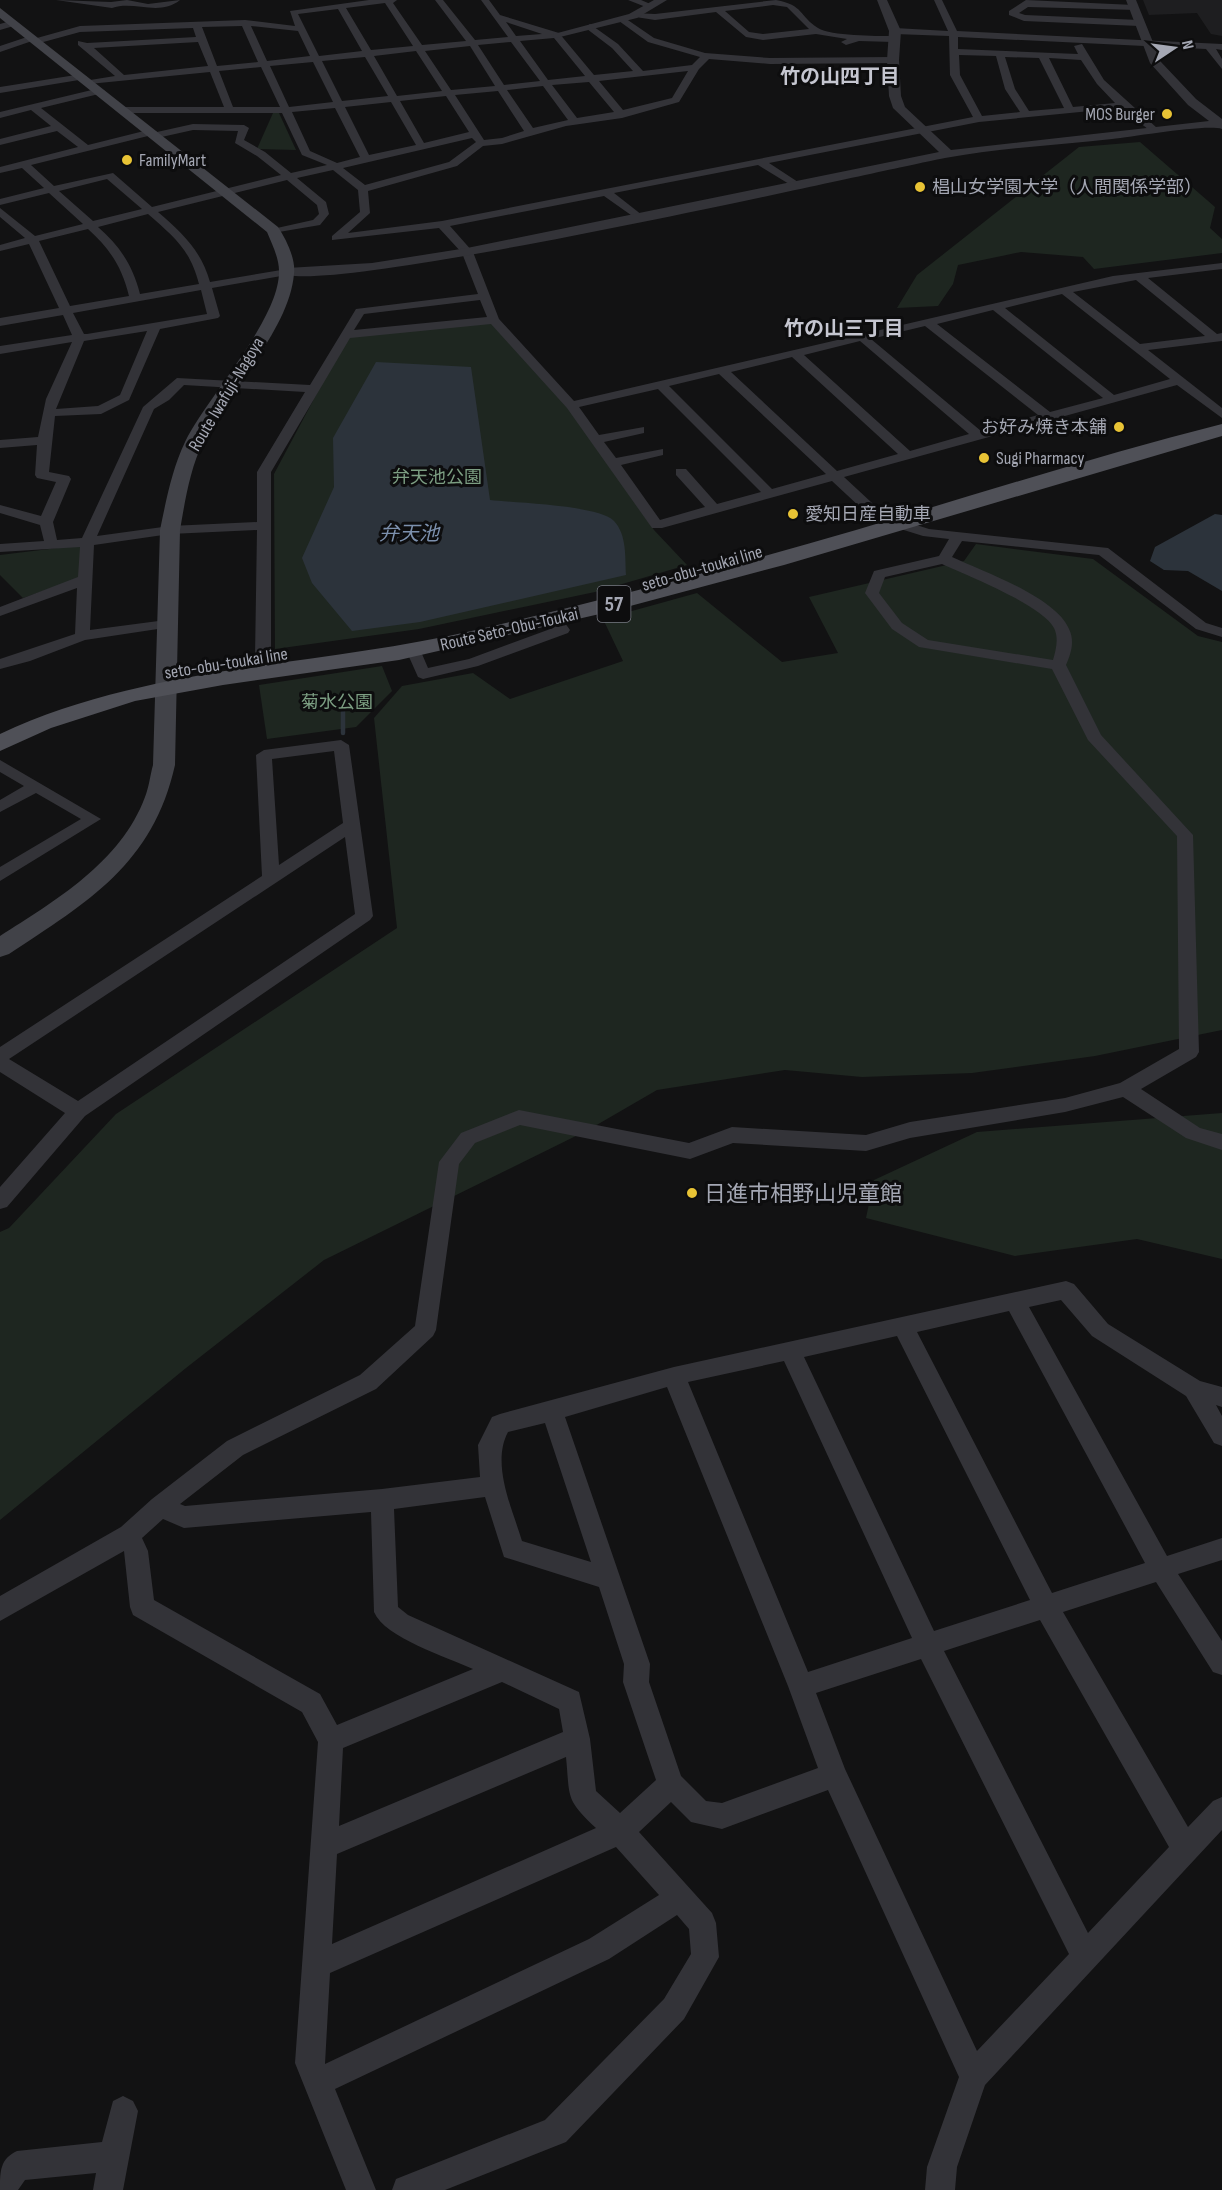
<svg xmlns="http://www.w3.org/2000/svg" width="1222" height="2190" viewBox="0 0 1222 2190" font-family="'Sofia Sans Condensed','Noto Sans JP',sans-serif">
  <style>
    .built { fill: #1e1e20 }
    .green { fill: #1e2620 }
    .water { fill: #2c333b }
    .lines { fill: none; stroke-linecap: round; stroke-linejoin: round }
    .stream { stroke: #2c333b; stroke-width: 4.5 }
    .minor { fill: #333338; fill-rule: evenodd }
    .tertiary { fill: #333338; fill-rule: evenodd }
    .secondary { fill: #414248; fill-rule: evenodd }
    .primary { fill: #4f5057; fill-rule: evenodd }
    .poi-dot { fill: #e8c335; stroke: #0d0d0e; stroke-width: 2 }
    .labels { text-anchor: middle; stroke-width: 6; stroke-linejoin: round; paint-order: stroke }
    .far-poi-label { font-size: 18px; fill: #a4a7b3; stroke: #0d0d0e; text-anchor: start }
    .far-street-label { font-size: 18px; fill: #a4a7b3; stroke: #0d0d0e }
    .far-park-label { font-size: 18px; fill: #7c9e82; stroke: #0d0d0e }
    .far-neighbourhood-label { font-size: 20px; font-weight: bold; fill: #c5c6d0; stroke: #0d0d0e }
    .far-water-label { font-size: 20px; font-style: italic; fill: #7c90ad; stroke: #0d0d0e }
    .shield { fill: #0d0d0e; stroke: #777982; stroke-width: 1.5 }
    .shield-label { font-size: 21px; font-weight: bold; fill: #a4a7b3 }
    .poi-label { font-size: 22px; fill: #a4a7b3; stroke: #0d0d0e; text-anchor: start }
  </style>
  <rect width="100%" height="100%" fill="#121213"/>
  <!-- built -->
  <polygon class="built" points="1143,0 1222,0 1222,36 1211,34 1197,13 1149,15"/>
  <!-- green -->
  <g class="green">
    <polygon points="273,113 279,113 296,150 257,149"/>
    <polygon points="1140,142 1215,207 1210,228 1222,239 1222,253 1094,269 1083,257 1021,252 958,265 953,284 938,306 897,308 917,275 1079,147"/>
    <polygon points="489,321 566,404 654,530 687,565 595,592 419,629 275,649 274,474 348,335"/>
    <polygon points="976,544 1093,559 1198,636 1222,642 1222,1030 1095,1056 972,1073 862,1077 785,1070 657,1090 588,1130 324,1260 186,1368 0,1520 0,1232 9,1228 116,1114 397,928 374,718 402,686 473,673 510,699 623,661 603,619 697,593 782,662 838,653 809,597 964,561"/>
    <polygon points="82,545 80,578 23,598 0,575 0,555"/>
    <polygon points="382,666 392,691 356,727 267,739 259,685"/>
    <polygon points="1222,1113 1222,1259 1137,1239 1015,1256 866,1218 874,1180 977,1132"/>
  </g>
  <!-- water -->
  <g class="water">
    <path d="M376,362L471,367L490,500C515,503 599,505 614,521C627,535 625,557 626,575L420,622L352,631L312,583L302,558L334,487L333,438Z"/>
    <polygon points="1215,514 1222,515 1222,591 1188,571 1164,570 1150,561 1155,547"/>
  </g>
  <g class="lines">
    <!-- stream -->
    <polyline class="stream" points="343,709 343,733"/>
    <!-- minor -->
    <g class="minor">
      <path d="M56,0L111,2L127,0L148,4L180,0C159,17 134,0 112,8Z"/>
      <path d="M369,0H397L393,3L422,45L466,41L435,0H443L475,40L508,37L481,0H489L500,15L559,33L594,75L633,71L612,48L587,29L586,27L590,24L618,44L643,71L692,65L700,57L648,42L619,21L618,19L622,16L654,38L705,53L770,58L893,57L898,60L893,63L770,64L709,59L699,69L679,102L622,118L566,126L502,144L483,146L457,166L368,191L370,213L348,233L442,221L973,117L950,75L949,36L895,34L891,31L895,28L948,31L934,0H942L957,31L1222,44V50L1216,49L1222,59V69L1206,49L958,37V49L1078,54L1074,46L1082,44L1104,80L1157,128L1158,130L1153,133L1121,108L979,122L769,163L798,182V186L794,187L758,165L614,193L642,215V219L638,220L604,196L450,226L473,252L499,319L574,401L1113,276L1222,263V269L1148,278L1217,334L1222,333V341L1148,350L1222,408V418L1177,385L844,477L885,515L929,529L1108,548L1206,623L1222,628V637L1196,629L1099,555L962,541L952,557C982,571 1056,597 1069,629C1075,641 1071,654 1066,665L1101,735L1193,835L1199,1052L1196,1057L1141,1089L1200,1128L1222,1134V1150L1186,1138L1123,1097L1065,1112L910,1138L866,1151L733,1143L690,1159L520,1125L475,1143L459,1164L436,1330L433,1336L376,1389L243,1455L180,1504L185,1506L382,1489L480,1477L478,1445L492,1417L500,1414L674,1367L1066,1281L1074,1284L1108,1324L1200,1381L1222,1387V1407L1216,1405L1222,1416V1446L1214,1443L1186,1396L1092,1336L1061,1300L1029,1307L1167,1556L1222,1538V1560L1178,1574L1222,1641V1675L1213,1672L1156,1582L1063,1612L1188,1827L1213,1801L1222,1797V1830L985,2085L957,2167L955,2190H925L927,2167L959,2077L828,1790L722,1829L691,1822L671,1802L639,1832L712,1913L716,1923L719,1957L684,2019L566,2142L445,2190H392L396,2179L545,2120L664,1999L691,1954L689,1929L677,1915L609,1959L335,2089L376,2190H346L295,2063L318,1742L302,1712L133,1615L130,1607L124,1551L0,1621V1596L121,1527L152,1499L227,1441L360,1375L415,1326L439,1162L461,1133L519,1110L689,1143L732,1127L866,1135L910,1122L1065,1098L1120,1083L1179,1049L1177,836L1088,740L1052,669L919,647L892,629L865,593L874,571L939,556L949,539L923,536L875,521L832,481L662,528H652L567,408L491,324L350,338L271,472V657L268,660L263,662L255,657L257,530L170,534L94,545L90,630L166,620L171,621L173,624L171,627L85,640L30,661L0,669V659L75,634L77,588L0,616V607L78,577L80,547L0,552V544L44,541L40,525L0,513V505L41,516L56,482L37,478L35,475L37,445L0,448V440L38,437L46,399L72,342L0,354V346L72,335L63,315L0,326V318L59,308L29,244L0,251V245L25,238L0,217V208L35,236L83,224L49,193L0,205V199L44,188L22,168L0,173V167L78,147L57,131L0,145V139L51,126L31,110L0,118V112L100,88L105,91L103,93L41,108L88,145L152,129L157,132L193,124L244,125L249,128L244,140L265,152L291,173L327,165L302,155L282,113H125L120,110L125,107H224L210,72L89,84L84,81L115,76L78,45V41L87,43L196,37L193,28L80,32L36,44L32,41L0,52V46L33,35L37,38L80,26L245,20L295,26L290,11ZM385,3L413,46L371,50L346,8ZM338,9L362,51L319,56L298,14ZM506,22L542,34L516,36ZM242,26L258,62L217,66L202,27ZM251,26L298,31L310,56L267,61ZM554,38L585,76L548,80L520,41ZM198,42L208,66L124,75L94,48ZM511,42L540,81L504,85L478,45ZM470,46L495,86L451,90L425,51ZM416,51L442,91L397,96L374,56ZM959,55L996,56L1005,89L1020,112L982,116L960,75ZM365,57L388,96L342,101L322,61ZM1005,57L1039,58L1064,108L1029,111L1015,89ZM1049,58L1081,60L1097,84L1115,103L1073,107ZM313,62L333,102L289,107L270,66ZM261,67L280,107H233L219,71ZM688,71L672,98L623,110L599,81ZM589,82L614,112L577,118L552,85ZM543,86L568,120L533,128L507,90ZM498,91L524,131L502,138L484,140L455,95ZM446,96L469,132L424,143L400,101ZM391,102L416,145L369,155L345,107ZM335,108L360,157L337,163L310,151L292,112ZM193,130L238,131L235,143L257,156L281,175L152,207L113,173L54,186L31,165L152,135L157,138ZM472,138L476,142L449,162L365,185L343,168ZM333,170L358,190L360,212L332,236V240L439,228L462,253L478,294L356,309L310,385L177,378L143,407L82,538L57,540L53,522L71,479L69,476L49,472L55,416L101,414L129,400L160,329L218,318L220,316L212,288L287,275L293,272L287,269L210,282C201,250 182,233 158,212L287,180L317,205L319,214L313,220L268,230L273,233L320,225L329,214L326,202L297,178ZM107,179L142,209L93,221L59,191ZM148,214C174,237 190,249 199,284L140,294C133,266 120,246 98,227ZM88,229C110,249 122,267 129,296L70,306L39,241ZM1136,280L1205,336L1140,344L1073,292ZM201,290L207,314L87,334H84L73,313ZM1062,294L1170,379L1114,395L1005,308ZM480,300L487,317L354,330L364,314ZM993,310L1103,398L1050,412L937,324ZM925,326L1038,415L981,431L871,339ZM147,331L120,395L98,406L56,409L84,341ZM860,341L969,434L910,451L804,355ZM792,357L898,454L837,471L731,372ZM719,374L826,474L772,489L669,386ZM184,385L305,392L257,472V522L170,526L97,536L154,409L169,400ZM658,389L761,492L717,504L686,469H676V475L705,507L660,520L621,465L663,455V449L616,458L604,442L644,433V427L599,435L579,407ZM942,564C968,576 1042,605 1054,628C1059,638 1056,650 1053,660L928,640L902,623L879,593L885,577ZM1009,1311L1145,1563L1052,1593L917,1332ZM897,1336L1030,1600L934,1631L804,1357ZM784,1361L912,1638L808,1672L688,1382ZM667,1387L788,1686L818,1768L722,1803L706,1801L681,1776L649,1682L650,1664L565,1417ZM545,1423L591,1562L522,1541C512,1508 491,1464 508,1432ZM485,1497L504,1557L599,1587L624,1664L623,1682L656,1780L620,1813L596,1791L590,1739L579,1692L408,1615L398,1607L394,1509ZM371,1512L374,1612C385,1638 447,1657 473,1669L337,1725L320,1694L154,1600L148,1551L142,1538L163,1519L184,1528ZM1040,1620L1169,1847L1088,1933L944,1651ZM921,1659L1069,1954L977,2051L845,1769L816,1693ZM502,1682L559,1709L563,1732L339,1826L343,1748ZM566,1757C570,1798 565,1799 596,1828L332,1944L337,1854ZM616,1847L659,1895L589,1939L325,2064L330,1973Z"/>
      <polygon points="628,0 641,0 655,6 651,9"/>
      <path d="M776,0C804,5 799,16 818,28C831,36 876,36 893,36L898,39L893,42L859,41L846,45L841,42L847,39L816,34L763,40L746,37L716,12L655,20L629,16L633,13L655,14ZM773,5L787,7L809,29L763,34L749,32L725,11Z"/>
      <polygon points="1026,0 1134,5 1137,10 1028,7 1019,13 1025,15 1139,20 1143,23 1139,26 1024,21 1009,15 1009,11"/>
      <polygon points="14,20 18,23 17,25 0,30 0,24"/>
      <polygon points="82,74 87,77 85,79 0,93 0,87"/>
      <path d="M554,616C561,617 566,624 570,630L568,633L478,666L423,679L418,677L406,650L409,647H419L428,668L469,659L553,628L547,620Z"/>
      <path d="M341,740L349,745L373,916L370,920L85,1116L7,1207L0,1209V1187L65,1113L0,1072V1047L262,876L256,755L264,750ZM334,751L343,823L279,865L272,759ZM345,837L355,914L78,1101L9,1059Z"/>
      <polygon points="0,760 101,819 0,881 0,867 81,819 36,793 0,812 0,800 24,786 0,772"/>
      <path d="M123,2096L133,2101L138,2111L123,2190H93L96,2173L25,2180L18,2190H0C0,2171 0,2159 17,2151L102,2142L113,2101Z"/>
    </g>
    <!-- tertiary -->
    <g class="tertiary">
      <polygon points="654,0 667,0 637,18 556,38 550,35 629,14"/>
      <path d="M877,0H887L901,31L899,60L901,96L905,107L951,150L1209,121L1188,105L1150,63L1126,0H1136L1161,62L1196,99L1222,119V129C1205,124 1134,137 1112,139C1057,145 1000,148 945,158C869,173 309,301 280,272L287,268L372,263L467,248L939,152L893,108L889,96L887,60L889,31Z"/>
    </g>
    <!-- secondary -->
    <path class="secondary" d="M0,8L278,227C286,239 296,259 294,274C289,331 228,390 203,442C190,469 185,501 180,530L175,765C153,864 88,902 9,954L0,957V936C55,901 121,862 145,797C149,787 150,776 153,765L160,530C166,501 172,469 185,442C207,397 280,319 279,271C279,258 272,244 267,232L0,18Z"/>
    <!-- primary -->
    <path class="primary" d="M1222,424V436L784,565L604,613L399,660L223,685L135,701L51,728L0,751V734C150,664 317,667 476,630C604,600 730,567 856,530C978,494 1099,455 1222,424Z"/>
  </g>
  <!-- markers -->
  <g class="poi-dot">
    <circle cx="1167" cy="114" r="6"/>
    <circle cx="127" cy="160" r="6"/>
    <circle cx="920" cy="187" r="6"/>
    <circle cx="1119" cy="427" r="6"/>
    <circle cx="984" cy="458" r="6"/>
    <circle cx="793" cy="514" r="6"/>
    <circle cx="692" cy="1193" r="6"/>
  </g>
  <g class="labels">
    <!-- far-poi labels -->
    <g class="far-poi-label">
      <text x="1155" y="120" text-anchor="end">MOS Burger</text>
      <text x="139" y="166">FamilyMart</text>
      <text x="932" y="193">椙山女学園大学（人間関係学部）</text>
      <text x="1107" y="433" text-anchor="end">お好み焼き本舗</text>
      <text x="996" y="464">Sugi Pharmacy</text>
      <text x="805" y="520">愛知日産自動車</text>
    </g>
    <!-- far-street labels -->
    <g class="far-street-label">
      <text transform="translate(226 394) rotate(-59)" y="6">Route Iwafuji-Nagoya</text>
      <text transform="translate(702 568) rotate(-16)" y="6">seto-obu-toukai line</text>
      <text transform="translate(509 629) rotate(-13)" y="6">Route Seto-Obu-Toukai</text>
      <text transform="translate(226 663) rotate(-9)" y="6">seto-obu-toukai line</text>
    </g>
    <!-- far-park labels -->
    <g class="far-park-label">
      <text x="437" y="483">弁天池公園</text>
      <text x="337" y="708">菊水公園</text>
    </g>
    <!-- far-neighbourhood labels -->
    <g class="far-neighbourhood-label">
      <text x="840" y="83">竹の山四丁目</text>
      <text x="844" y="335">竹の山三丁目</text>
    </g>
    <!-- far-water labels -->
    <g class="far-water-label">
      <text x="409" y="540">弁天池</text>
    </g>
    <!-- shield labels -->
    <rect class="shield" x="597.5" y="586" width="33" height="36" rx="4.5"/>
    <g class="shield-label">
      <text x="614" y="611">57</text>
    </g>
    <!-- poi labels -->
    <g class="poi-label">
      <text x="704" y="1201">日進市相野山児童館</text>
    </g>
  </g>
  <!-- north arrow -->
  <g transform="translate(1174 48) rotate(77)" stroke="#0d0d0e" stroke-width="4.5" paint-order="stroke">
  <path d="M0-4.5L10 22L0 15L-10 22Z" fill="#a4a7b3"/>
  <text y="-9" font-size="16" font-weight="bold" text-anchor="middle" fill="#a4a7b3">N</text>
  </g>
</svg>
